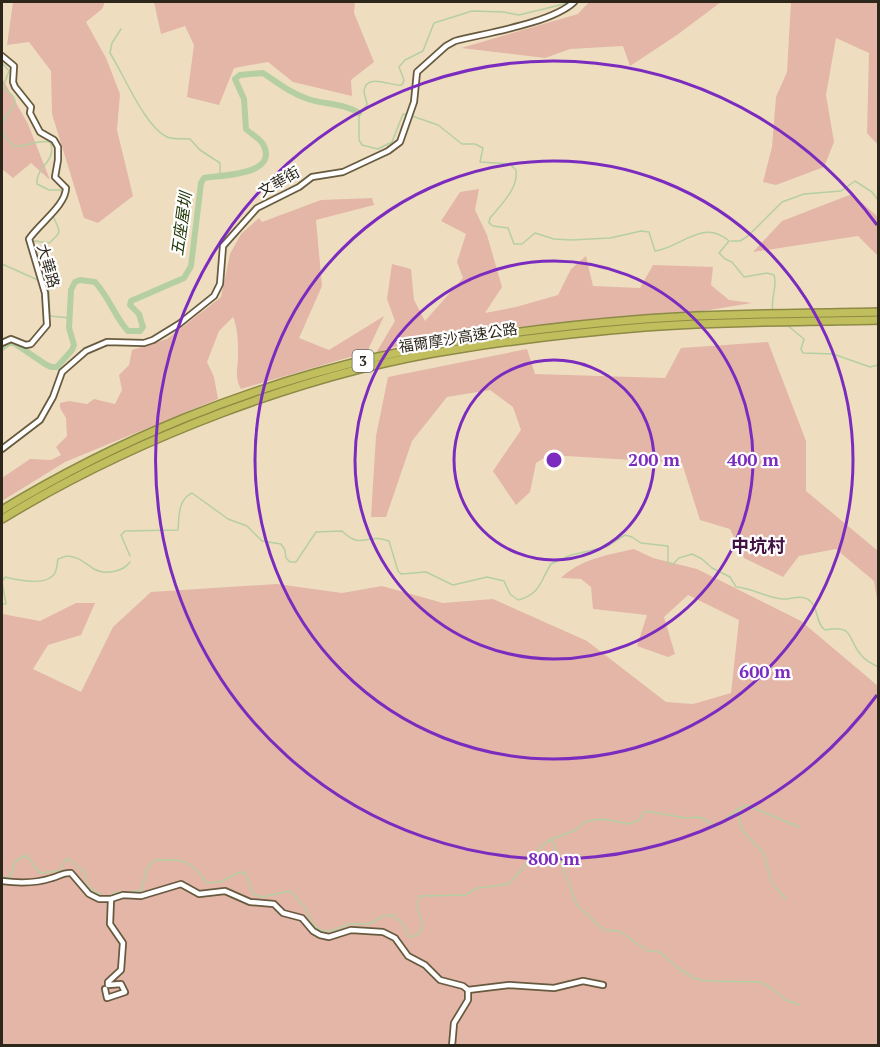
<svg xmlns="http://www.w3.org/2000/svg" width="880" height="1047" viewBox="0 0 880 1047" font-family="'PT Serif','Noto Sans TC',serif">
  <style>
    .green { fill: #e3b6a8 }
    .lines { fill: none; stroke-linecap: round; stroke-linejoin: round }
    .stream { stroke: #b6cfa2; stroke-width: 1.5 }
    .river { stroke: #b6cfa2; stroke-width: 6 }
    .minor-casing { stroke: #675a3f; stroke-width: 8 }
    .highway-casing { stroke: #8d8a46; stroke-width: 10 }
    .minor { stroke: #fff; stroke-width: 4.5 }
    .highway { stroke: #c1bf5d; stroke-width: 7 }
    .ring { fill: none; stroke: #7b2cbf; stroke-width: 3 }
    .labels { text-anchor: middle; stroke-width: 4.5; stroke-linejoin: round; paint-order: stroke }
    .shield { fill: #fff; stroke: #6c685f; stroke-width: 1.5 }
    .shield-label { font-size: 14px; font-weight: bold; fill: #2d271b }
    .street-label { font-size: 15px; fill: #2d271b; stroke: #fff }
    .water-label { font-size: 16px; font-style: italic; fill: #243a09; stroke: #fff }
    .quarter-label { font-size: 18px; font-weight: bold; fill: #431343; stroke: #fff }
    .centre { fill: #7b2cbf; stroke: #fff; stroke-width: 3 }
    .ring-label { font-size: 18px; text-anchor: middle; font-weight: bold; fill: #7b2cbf; stroke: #fff; stroke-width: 4.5; stroke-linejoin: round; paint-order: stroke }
  </style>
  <rect width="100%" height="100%" fill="#eedebf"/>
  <!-- green -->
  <g class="green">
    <polygon points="13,2 105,2 102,9 86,22 106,58 120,94 117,130 133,196 98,223 84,218 52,114 51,71 29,42 7,45"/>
    <polygon points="154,2 355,2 354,13 374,62 351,80 352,96 293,82 268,62 234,68 219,105 187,97 194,45 185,26 161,34"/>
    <polygon points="589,2 721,2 677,35 630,66 623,46 570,49 545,58 461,48 578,14"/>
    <polygon points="791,2 878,2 878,145 867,133 869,53 836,38 826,95 834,142 824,167 776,185 763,182 772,147 776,97 787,72"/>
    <polygon points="2,78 28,124 50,180 31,163 13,178 2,169"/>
    <polygon points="479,189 475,210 487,235 502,287 485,313 516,307 558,295 571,269 586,256 593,286 640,288 653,265 713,267 711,285 729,300 752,303 691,313 518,327 420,338 376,353 395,321 387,299 392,264 411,269 414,300 425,321 463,278 457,262 466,234 441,221 460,192"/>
    <polygon points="852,194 878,217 878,256 858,236 753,252 782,221"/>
    <path d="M372,198L374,205L316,220L322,286L299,338L329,350L384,316L367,352L241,389C234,376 238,369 238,356C238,342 238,329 233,317L219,331L207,362L214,377L218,399L65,462L2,501V478L30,459L51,460L61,455L56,447L67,436L66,418L60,408V403L69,401L87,404L94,399L115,404L122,390L119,375L129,365L132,350L167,339L221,297L230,254L241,234L259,218L262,222L321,200Z"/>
    <polygon points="768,342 806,441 806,491 878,551 878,605 874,581 836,549 799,556 783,577 744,558 730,529 700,520 682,463 549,455 536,463 530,492 516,505 493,471 521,430 513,407 490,390 447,397 412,441 386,517 371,517 376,436 388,377 527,349 535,374 665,378 681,348"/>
    <path d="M634,549L653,558L697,569L801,621L878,686V1045H2V614L40,621L76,603H95L81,635L48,645L33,669L81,692L113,627L151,592L277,584L342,593L382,586L443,603L493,599L587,641L666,702L693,704L731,693L739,620L688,595L664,617L675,654L668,657L637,646L647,615L593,609L591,587L581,579L561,578C581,559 607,555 634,549Z"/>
  </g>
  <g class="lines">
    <!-- stream -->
    <g class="stream">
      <path d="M121,29L112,43L110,53C124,75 145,127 167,137C174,140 183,138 190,139L200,150L220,163V176"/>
      <path d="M2,63L9,71L3,87C5,90 8,92 11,94C23,105 4,114 2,124"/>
      <path d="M408,115L403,114L392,142L378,149L362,145L359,140V113L367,105C367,100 364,96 364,91C366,72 392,87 402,85L404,80L399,67L405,60L423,51L434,23L472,11L503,12L519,15L564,4L566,2"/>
      <path d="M412,116L438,125L462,144H475L483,148L480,162L510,164L516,170C519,188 500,206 490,218L489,223L493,226L508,228L514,244H522L535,233L554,239L571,240L610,238L641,231L649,232L655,251C682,247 703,218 729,241L719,253L725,259L732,262L744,277L767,273L774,275C778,287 770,298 773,311"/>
      <path d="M2,127L5,137L13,146C26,148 37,139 50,142C58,161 35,167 37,184L49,190H61L62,196"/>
      <polyline points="731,241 740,241 748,236 782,202 804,194 841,191 855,181 872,192 878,200"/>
      <path d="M32,243L35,241L49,243C64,231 59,231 53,216"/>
      <polyline points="2,264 38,280"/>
      <polyline points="42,276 49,292 50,316 70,318"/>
      <polyline points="787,325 804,339 801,349 803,353 833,354 870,367 878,365"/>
      <path d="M130,556L121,535L125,531L178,530C179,517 178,499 192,493L228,519L247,526L262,541L281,544L285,550L286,558L290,562H296L316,532L342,531C362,551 367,532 389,541L398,571L401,574L426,572L453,585L487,577L504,581L510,594L518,600C541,594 540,581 551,564L571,555L606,547L625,535L632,537L641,543L668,546V563L673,564L679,558L692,554L702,559L712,568L730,577L736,587C753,588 766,598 783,599C792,599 803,594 810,601C819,608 815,623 825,630C856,624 846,639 862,656C866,661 873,664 878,667"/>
      <path d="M2,604H6L2,582L5,577C17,580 47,587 55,573C57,569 57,564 58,559C58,559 66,556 67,556C78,556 86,564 94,569C105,575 123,572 130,562"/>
      <polyline points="737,810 746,805 799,827"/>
      <polyline points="552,839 577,905 604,930 619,931 648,951 660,952 678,968 695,979 710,981 760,982 773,989 786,1000 800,1005"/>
      <path d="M2,876L5,878L11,876L15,862L26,855L40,873L60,871L66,859H68L84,871L88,887L101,895L108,897C122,887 127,895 142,890L146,870L155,860C183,859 190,859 207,883L220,882L240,872L245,873L253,894L262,897L290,891L305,907L314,926L322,931H331L349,924H370L383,916L393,915L402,923L409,937L418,935L423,926L416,904L420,896L465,895L478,888L509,884L544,844L552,839L576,830L586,821L603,819L629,824L639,820L645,811L686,818L700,817L716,827L737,810L742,830L764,854L771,880L775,887L786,899"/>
    </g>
    <!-- river -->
    <path class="river" d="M2,348L9,343H14L45,364L51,367H57L72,350L74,345L69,328L71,290L75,282L80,280L95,282C109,297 115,317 128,331H140L143,327L139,314L130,305L131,301L184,278L191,266L201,183L204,178C219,175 280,176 263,144C259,138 251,134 246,129L244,99L235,79L240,75L263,73C278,83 290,93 308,99C326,105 343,103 359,113"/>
    <defs>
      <g id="minor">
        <path d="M2,56L14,66L13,82L15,87L31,107L30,113L40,132L54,140L58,147V160L55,177L66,188C66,205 39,224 29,239L45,293L47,325L31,344L26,345L11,339L2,343"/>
        <path d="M2,449L40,420L53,397L62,372L86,351L107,342L144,343L153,340L179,324L214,296L220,284L223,246L257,208L299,187L312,177L343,172L388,151L400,142L414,102L417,72L446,46L455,41C486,33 552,23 574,2"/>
        <path d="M2,881C17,883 37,883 52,878C60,876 63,872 71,873L89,894L99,899H111L123,895L141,896L181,884L199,894L225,891L250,902L274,904L283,913L302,918L313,931L320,935L329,937L351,930L383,932L395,938L408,956L425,965L440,980L463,986L468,990V1000L454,1023L452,1046"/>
        <polyline points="105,989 107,998 125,992 121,984 108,985 108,982 121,970 123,943 110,924 111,899"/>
        <polyline points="468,990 509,985 554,988 583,981 603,985"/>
      </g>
      <g id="highway">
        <path d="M2,510C117,440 246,387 378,357C465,337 556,326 645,319C723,313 801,314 878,312"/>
        <path d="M2,519C133,439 306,372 458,349C520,339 583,332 645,327C723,321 801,322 878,320"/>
      </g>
    </defs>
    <!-- minor casing -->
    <use href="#minor" class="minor-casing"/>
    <!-- highway casing -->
    <use href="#highway" class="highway-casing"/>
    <!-- minor -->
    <use href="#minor" class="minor"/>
    <!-- highway -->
    <use href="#highway" class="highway"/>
  </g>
  <!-- distance rings -->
  <g class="ring">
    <circle cx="554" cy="460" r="100"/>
    <circle cx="554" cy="460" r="199"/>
    <circle cx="554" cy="460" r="299"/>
    <path d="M877 695A399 399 0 1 1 877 225"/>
  </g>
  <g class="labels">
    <!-- shield labels -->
    <rect class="shield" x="352.5" y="350" width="21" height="22" rx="4.5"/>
    <g class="shield-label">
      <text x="363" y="366">3</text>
    </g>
    <!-- street labels -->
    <g class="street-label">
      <text transform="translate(279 182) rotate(-30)" y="5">文華街</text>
      <text transform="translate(48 266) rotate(74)" y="5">大華路</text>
      <text transform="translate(458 338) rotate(-9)" y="5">福爾摩沙高速公路</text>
    </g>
    <!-- water labels -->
    <g class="water-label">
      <text transform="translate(181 224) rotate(-82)" y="6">五座屋圳</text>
    </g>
    <!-- quarter labels -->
    <g class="quarter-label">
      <text x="758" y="552">中坑村</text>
    </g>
  </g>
  <circle cx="554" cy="460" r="9" class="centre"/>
  <g class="ring-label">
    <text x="654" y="466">200 m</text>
    <text x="753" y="466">400 m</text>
    <text x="765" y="678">600 m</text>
    <text x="554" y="865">800 m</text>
  </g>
  <!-- border -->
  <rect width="880" height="1047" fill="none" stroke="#2d271b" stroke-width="6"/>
</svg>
